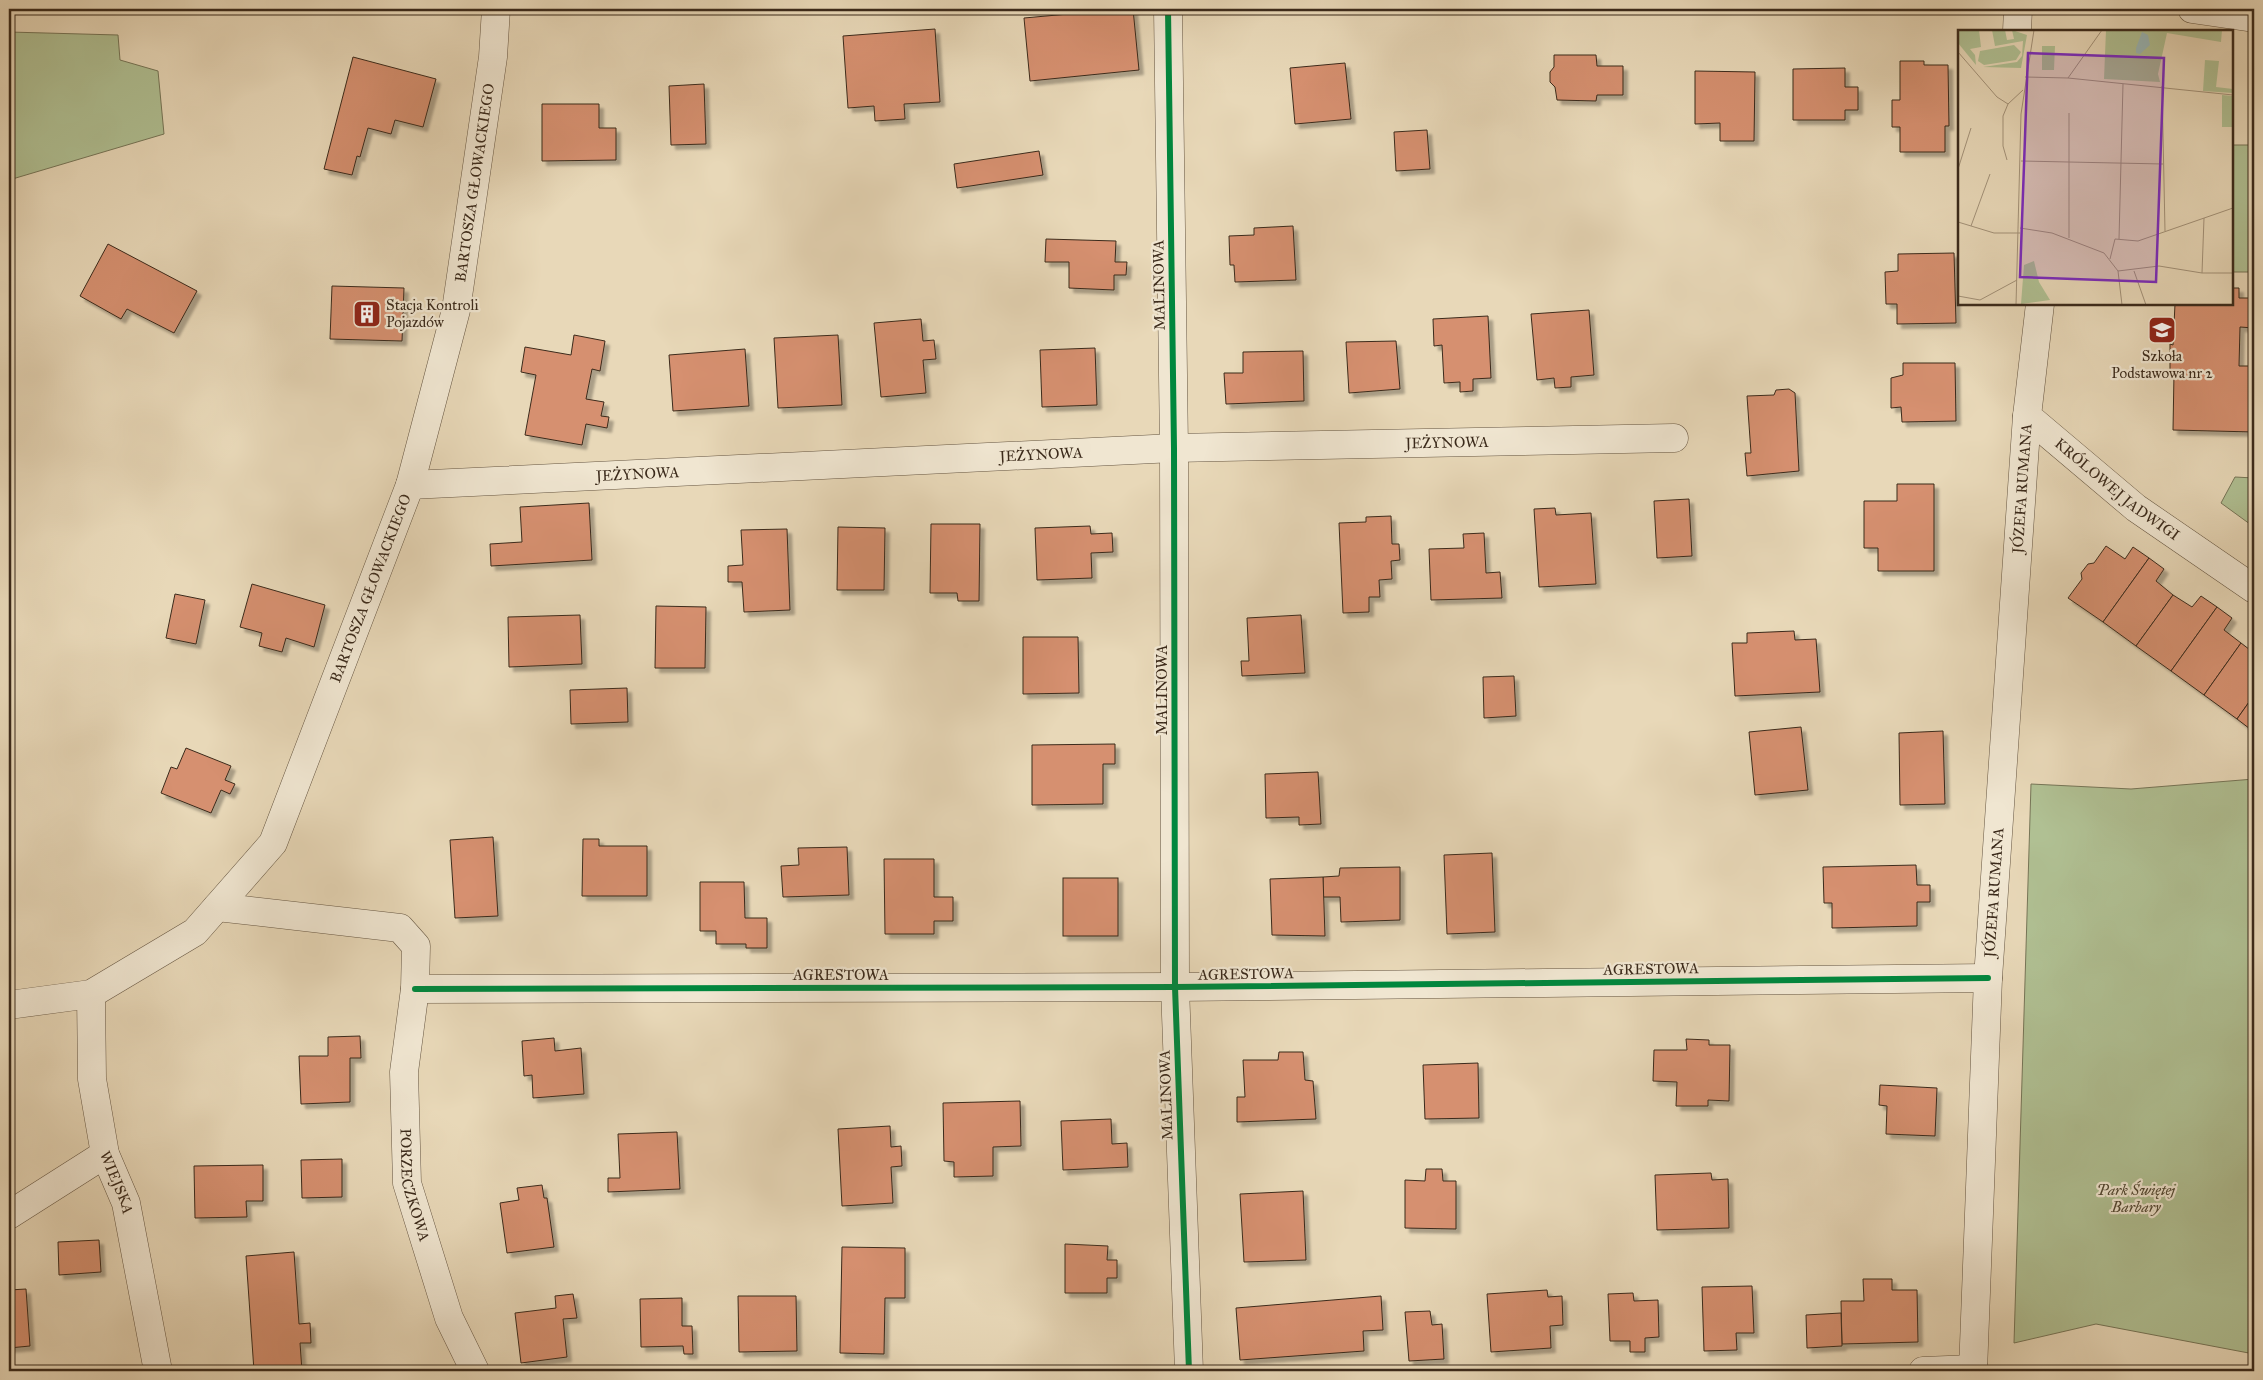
<svg xmlns="http://www.w3.org/2000/svg" width="2263" height="1380" viewBox="0 0 2263 1380" font-family="'IM FELL Great Primer',serif">
  <style>
    .green { fill: #b0c093; stroke: #767557 }
    .building { fill: #d69070; stroke: #3b2a1b; filter: url(#shadow) }
    .lines { fill: none; stroke-linecap: round; stroke-linejoin: round }
    .minor-casing { stroke: #665642; stroke-width: 29 }
    .minor { stroke: #f0e6d1; stroke-width: 28 }
    .cycleway-casing { stroke: #f0e6d1; stroke-width: 9 }
    .cycleway { stroke: #00873e; stroke-width: 6 }
    .labels { text-anchor: middle; stroke-width: 4.5; stroke-linejoin: round; paint-order: stroke }
    .street-label { font-size: 15px; fill: #3b2a1b; stroke: #f0e6d1 }
    .poi-label { font-size: 15px; fill: #3b2a1b; stroke: #f0e6d1; text-anchor: start }
    .park-label { font-size: 15px; font-style: italic; fill: #524833; stroke: #f0e6d1 }
    .inset-road { fill: none; stroke: #a39279; stroke-width: 1 }
    .view { fill: #7b2cbf; fill-opacity: 0.15; stroke: #7b2cbf; stroke-width: 2.5 }
    .inset-edge { fill: none; stroke: #3b2a1b; stroke-width: 2.5 }
  </style>
  <defs>
    <filter id="shadow"><feDropShadow dx="4.5" dy="4.5" stdDeviation="1" flood-color="#0004"/></filter>
  </defs>
  <rect width="100%" height="100%" fill="#e8d8b8"/>
  <filter id="stains"><feTurbulence type="fractalNoise" baseFrequency=".004" numOctaves="4"/><feColorMatrix values="0 0 0 0 .2 0 0 0 0 .09 0 0 0 0 .02 0 0 0 .5 -.17"/></filter>
  <radialGradient id="worn" r=".72"><stop offset=".6" stop-color="#630" stop-opacity="0"/><stop offset="1" stop-color="#630" stop-opacity=".3"/></radialGradient>
  <!-- green -->
  <g class="green">
    <polygon points="9,32 118,35 120,60 158,71 164,134 9,180"/>
    <rect x="2232" y="145" width="22" height="127"/>
    <polygon points="2235,477 2254,478 2254,527 2221,503"/>
    <polygon points="2254,779 2254,1354 2096,1324 2014,1343 2031,784 2131,789"/>
  </g>
  <!-- building -->
  <g class="building">
    <polygon points="1124,9 1133,9 1139,70 1030,81 1024,18"/>
    <polygon points="935,29 940,102 904,104 905,119 875,121 874,106 848,108 843,36"/>
    <polygon points="1554,55 1596,55 1597,66 1623,66 1623,95 1597,95 1596,101 1557,100 1555,87 1550,82 1550,72 1554,67"/>
    <polygon points="353,57 436,79 423,127 395,120 391,134 368,128 360,157 357,156 352,175 324,169"/>
    <polygon points="1900,61 1924,61 1924,65 1948,65 1949,126 1945,126 1945,152 1900,152 1900,127 1892,127 1892,100 1900,100"/>
    <polygon points="1345,63 1351,119 1295,124 1290,68"/>
    <polygon points="1845,68 1845,87 1858,87 1858,110 1845,110 1845,120 1793,120 1793,69"/>
    <polygon points="1695,71 1755,72 1754,141 1720,141 1720,123 1695,124"/>
    <polygon points="704,84 706,144 671,145 669,86"/>
    <polygon points="542,104 599,104 599,128 616,128 616,160 542,161"/>
    <polygon points="1427,130 1430,169 1396,171 1394,132"/>
    <polygon points="1039,151 1043,175 957,188 954,164"/>
    <polygon points="1293,226 1296,280 1235,282 1234,265 1230,265 1229,236 1254,235 1254,228"/>
    <polygon points="1046,239 1116,241 1115,262 1127,262 1126,275 1114,275 1114,290 1069,288 1069,262 1045,262"/>
    <polygon points="108,244 197,291 174,333 127,309 121,319 80,296"/>
    <polygon points="1954,253 1956,323 1897,324 1897,304 1886,304 1885,272 1898,271 1898,254"/>
    <polygon points="332,286 404,288 402,341 330,339"/>
    <polygon points="2250,287 2254,287 2254,328 2240,327 2239,366 2254,366 2254,354 2254,432 2173,430 2174,373 2170,372 2170,344 2173,345 2175,304 2232,304 2232,288 2239,288 2239,298 2250,298"/>
    <polygon points="1589,310 1594,375 1571,377 1571,387 1555,388 1554,378 1537,380 1531,314"/>
    <polygon points="1488,316 1491,378 1473,379 1473,391 1460,392 1460,382 1444,383 1442,345 1434,346 1433,319"/>
    <polygon points="921,319 923,341 934,340 936,359 923,360 926,393 881,397 874,323"/>
    <polygon points="574,335 605,341 600,371 592,369 586,399 604,402 601,416 609,417 607,428 586,424 582,445 525,435 536,375 521,372 525,347 571,355"/>
    <polygon points="838,335 842,405 778,408 774,338"/>
    <polygon points="1396,341 1400,389 1349,393 1346,342"/>
    <polygon points="1095,348 1097,405 1042,407 1040,350"/>
    <polygon points="745,349 749,406 673,411 669,355"/>
    <polygon points="1303,351 1304,401 1226,404 1224,373 1243,373 1243,352"/>
    <polygon points="1903,363 1955,363 1956,421 1902,422 1901,407 1891,408 1891,378 1903,375"/>
    <polygon points="1789,389 1795,393 1799,471 1747,476 1745,453 1751,453 1747,396 1774,395 1776,390"/>
    <polygon points="1897,484 1934,484 1934,571 1878,571 1878,548 1864,548 1864,501 1897,501"/>
    <polygon points="1689,499 1692,556 1657,558 1654,501"/>
    <polygon points="589,503 592,560 491,566 490,544 522,542 520,507"/>
    <polygon points="1555,508 1556,515 1591,513 1596,584 1539,587 1534,509"/>
    <polygon points="1391,516 1392,544 1399,544 1400,560 1391,561 1392,579 1379,580 1380,597 1369,597 1369,612 1343,613 1339,523 1366,522 1366,517"/>
    <polygon points="931,524 980,524 979,601 958,601 957,593 930,593"/>
    <polygon points="1090,526 1091,534 1112,533 1113,552 1091,553 1092,578 1037,580 1035,528"/>
    <polygon points="838,527 885,528 884,590 837,590"/>
    <polygon points="787,529 790,610 744,612 742,582 728,582 728,566 743,565 741,530"/>
    <polygon points="1484,533 1486,573 1500,572 1502,598 1431,600 1429,549 1464,548 1463,534"/>
    <polygon points="2106,546 2125,559 2133,547 2149,558 2103,622 2068,598 2082,579 2081,573 2088,564 2094,563"/>
    <polygon points="2149,558 2164,569 2156,581 2173,595 2136,646 2103,622"/>
    <polygon points="252,584 325,605 314,647 286,638 282,652 259,646 262,633 240,627"/>
    <polygon points="175,594 205,600 196,644 166,638"/>
    <polygon points="2173,595 2192,607 2201,596 2217,607 2171,671 2136,646"/>
    <polygon points="656,606 706,607 705,668 655,668"/>
    <polygon points="2217,607 2232,618 2224,630 2241,643 2204,695 2171,671"/>
    <polygon points="580,615 582,664 509,667 508,617"/>
    <polygon points="1301,615 1305,673 1242,676 1241,661 1249,661 1247,618"/>
    <polygon points="1794,631 1795,640 1816,639 1820,692 1735,696 1732,643 1747,643 1747,633"/>
    <polygon points="1023,637 1078,637 1079,693 1023,694"/>
    <polygon points="2241,643 2254,653 2254,695 2237,719 2204,695"/>
    <polygon points="1514,676 1516,716 1484,718 1483,677"/>
    <polygon points="627,688 628,722 571,724 570,690"/>
    <polygon points="2254,695 2254,732 2237,719"/>
    <polygon points="1801,727 1808,790 1755,795 1749,732"/>
    <polygon points="1943,731 1945,804 1900,805 1899,733"/>
    <polygon points="1115,744 1115,764 1103,764 1103,804 1032,805 1032,745"/>
    <polygon points="186,748 231,766 225,780 235,784 230,794 221,790 211,813 161,793 171,767 177,769"/>
    <polygon points="1318,772 1321,824 1299,825 1299,817 1266,818 1265,774"/>
    <polygon points="493,837 498,916 455,918 450,840"/>
    <polygon points="583,839 599,839 599,846 647,846 647,896 582,896"/>
    <polygon points="847,847 849,895 783,897 781,866 799,865 798,848"/>
    <polygon points="1492,853 1495,932 1447,934 1444,855"/>
    <polygon points="884,859 934,859 934,897 953,897 953,921 934,921 934,934 885,934"/>
    <polygon points="1916,865 1917,885 1930,885 1930,902 1917,902 1917,926 1832,928 1832,903 1824,903 1823,867"/>
    <polygon points="1400,867 1400,920 1341,922 1340,897 1323,897 1323,877 1339,876 1340,868"/>
    <polygon points="1323,877 1325,936 1272,935 1270,879"/>
    <rect x="1063" y="878" width="55" height="58"/>
    <polygon points="700,882 744,882 745,918 767,918 767,948 746,948 746,944 716,944 716,931 700,931"/>
    <polygon points="360,1036 361,1058 350,1058 350,1102 301,1104 299,1056 328,1056 328,1037"/>
    <polygon points="554,1038 555,1051 581,1048 584,1094 533,1098 532,1075 524,1076 522,1041"/>
    <polygon points="1686,1039 1709,1040 1709,1045 1730,1045 1729,1101 1708,1100 1708,1106 1676,1106 1677,1082 1653,1081 1654,1050 1687,1050"/>
    <polygon points="1279,1052 1303,1052 1305,1080 1313,1081 1316,1119 1237,1122 1237,1097 1245,1097 1243,1060 1278,1060"/>
    <polygon points="1478,1063 1479,1118 1425,1119 1423,1065"/>
    <polygon points="1880,1085 1937,1088 1935,1136 1886,1134 1887,1106 1879,1105"/>
    <polygon points="1020,1101 1021,1146 993,1147 993,1176 954,1177 954,1162 944,1161 943,1103"/>
    <polygon points="1111,1119 1112,1144 1127,1143 1128,1167 1063,1170 1061,1121"/>
    <polygon points="890,1126 891,1147 901,1146 902,1166 891,1167 893,1203 842,1206 838,1129"/>
    <polygon points="677,1132 680,1189 608,1192 608,1178 620,1178 618,1134"/>
    <polygon points="342,1159 342,1197 302,1198 301,1160"/>
    <polygon points="263,1165 263,1201 246,1201 247,1217 195,1218 194,1166"/>
    <polygon points="1426,1169 1442,1169 1443,1181 1456,1181 1456,1229 1405,1228 1405,1180 1425,1181"/>
    <polygon points="1711,1173 1712,1180 1728,1179 1729,1228 1657,1230 1655,1175"/>
    <polygon points="542,1185 544,1198 547,1198 554,1247 507,1253 500,1203 519,1200 517,1188"/>
    <polygon points="1303,1191 1306,1260 1244,1262 1240,1194"/>
    <polygon points="99,1240 101,1272 59,1275 58,1242"/>
    <polygon points="1065,1244 1108,1246 1107,1260 1117,1260 1117,1278 1107,1278 1107,1293 1065,1293"/>
    <polygon points="842,1247 905,1248 905,1298 885,1298 884,1354 840,1353"/>
    <polygon points="294,1252 299,1324 310,1323 311,1343 300,1343 302,1371 254,1371 246,1256"/>
    <polygon points="1863,1279 1892,1279 1892,1290 1917,1290 1918,1342 1842,1344 1841,1301 1864,1301"/>
    <polygon points="1752,1286 1754,1333 1736,1333 1737,1350 1704,1351 1702,1287"/>
    <polygon points="26,1289 30,1346 9,1348 9,1290"/>
    <polygon points="1547,1290 1548,1297 1562,1296 1563,1325 1550,1326 1551,1348 1491,1352 1487,1294"/>
    <polygon points="1633,1293 1634,1301 1658,1300 1659,1337 1645,1338 1645,1352 1630,1352 1630,1341 1610,1341 1608,1294"/>
    <polygon points="573,1294 577,1318 563,1319 567,1357 521,1363 515,1313 556,1308 555,1296"/>
    <polygon points="738,1296 796,1296 797,1351 739,1352"/>
    <polygon points="1381,1296 1383,1330 1363,1331 1364,1351 1240,1360 1236,1308"/>
    <polygon points="682,1298 682,1326 692,1326 693,1354 684,1354 683,1346 641,1347 640,1299"/>
    <polygon points="1430,1311 1432,1325 1442,1324 1444,1359 1409,1361 1405,1312"/>
    <polygon points="1841,1313 1842,1346 1807,1348 1806,1315"/>
    <polygon points="2170,1368 2211,1371 2170,1371"/>
  </g>
  <g class="lines">
    <defs>
      <g id="minor">
        <polyline points="1168,9 1174,448 1175,987 1189,1371"/>
        <polyline points="2192,9 2254,18"/>
        <polyline points="2017,31 2018,9"/>
        <path id="s1" d="M2040,304L2027,416L2136,508L2254,589"/>
        <path id="s2" d="M410,485L1174,448L1674,438"/>
        <path id="s3" d="M217,907L400,928L416,946L415,989L404,1072L407,1183L449,1318L475,1371"/>
        <polyline points="415,989 1175,987 1988,978"/>
        <path id="s4" d="M91,994L92,1079L105,1154L126,1203L158,1371"/>
        <path id="s5" d="M9,1005L91,994L195,932L273,843L410,485L456,310L493,57L496,9"/>
        <polyline points="9,1215 105,1154"/>
        <polyline points="1923,1371 1974,1369"/>
        <path id="s6" d="M1973,1371L1988,978L2027,416"/>
      </g>
    </defs>
    <!-- minor casing -->
    <use href="#minor" class="minor-casing"/>
    <!-- minor -->
    <use href="#minor" class="minor"/>
    <defs>
      <g id="cycleway">
        <polyline points="1168,9 1174,448 1175,987 1189,1371"/>
        <polyline points="415,989 1175,987 1988,978"/>
      </g>
    </defs>
    <!-- cycleway casing -->
    <use href="#cycleway" class="cycleway-casing"/>
    <!-- cycleway -->
    <use href="#cycleway" class="cycleway"/>
  </g>
  <!-- icons -->
  <defs>
    <symbol id="building-square" viewBox="-11 -11 22 22"><rect x="-9" y="-9" width="18" height="18" rx="4" fill="#8f2418" stroke="#f0e6d1"/><path d="M-4-6H4V6H1V3H-1V6H-4ZM-2.5-4.3h1.7v1.8h-1.7ZM.8-4.3h1.7v1.8H.8ZM-2.5-1h1.7V.8h-1.7ZM.8-1h1.7V.8H.8Z" fill="#fff"/></symbol>
    <symbol id="school-square" viewBox="-11 -11 22 22"><rect x="-9" y="-9" width="18" height="18" rx="4" fill="#8f2418" stroke="#f0e6d1"/><path d="M0-5L7-2L0 1L-7-2ZM-4 1L0 2.5L4 1V4Q0 6-4 4Z" fill="#fff"/></symbol>
  </defs>
  <g fill-rule="evenodd">
    <use href="#building-square" x="351" y="298" width="32" height="32"/>
    <use href="#school-square" x="2146" y="314" width="32" height="32"/>
  </g>
  <g class="labels">
    <!-- street labels -->
    <g class="street-label">
      <text dy="5" stroke="none"><textPath href="#s5" startOffset="1015">BARTOSZA GŁOWACKIEGO</textPath></text>
      <text transform="translate(1159 285) rotate(-91)" y="5">MALINOWA</text>
      <text dy="5" stroke="none"><textPath href="#s2" startOffset="1038">JEŻYNOWA</textPath></text>
      <text dy="5" stroke="none"><textPath href="#s2" startOffset="632">JEŻYNOWA</textPath></text>
      <text dy="5" stroke="none"><textPath href="#s2" startOffset="228">JEŻYNOWA</textPath></text>
      <text dy="5" stroke="none"><textPath href="#s6" startOffset="884">JÓZEFA RUMANA</textPath></text>
      <text dy="5" stroke="none"><textPath href="#s1" startOffset="229">KRÓLOWEJ JADWIGI</textPath></text>
      <text dy="5" stroke="none"><textPath href="#s5" startOffset="595">BARTOSZA GŁOWACKIEGO</textPath></text>
      <text transform="translate(1162 690) rotate(-90)" y="5">MALINOWA</text>
      <text dy="5" stroke="none"><textPath href="#s6" startOffset="479">JÓZEFA RUMANA</textPath></text>
      <text transform="translate(1651 969) rotate(-1)" y="5">AGRESTOWA</text>
      <text transform="translate(1246 974) rotate(-1)" y="5">AGRESTOWA</text>
      <text x="841" y="980">AGRESTOWA</text>
      <text transform="translate(1166 1095) rotate(-92)" y="5">MALINOWA</text>
      <text dy="5" stroke="none"><textPath href="#s4" startOffset="192">WIEJSKA</textPath></text>
      <text dy="5" stroke="none"><textPath href="#s3" startOffset="449">PORZECZKOWA</textPath></text>
    </g>
    <!-- poi labels -->
    <g class="poi-label">
      <text x="386" y="310">Stacja Kontroli<tspan x="386" dy="17">Pojazdów</tspan></text>
      <text x="2162" y="361" text-anchor="middle">Szkoła<tspan x="2162" dy="17">Podstawowa nr 2</tspan></text>
    </g>
    <!-- park labels -->
    <g class="park-label">
      <text x="2136" y="1195">Park Świętej<tspan x="2136" dy="17">Barbary</tspan></text>
    </g>
  </g>
  <!-- overview -->
  <g transform="translate(1958 30)">
    <rect width="275" height="275" fill="#e8d8b8"/>
    <path d="M0,0H21L23,17L12,19L17,25L18,35L0,13ZM34,0H47L49,10L56,9L54,0L69,5L63,38L25,37L59,32L64,26L65,11L37,16ZM148,0H264L263,12L209,3L200,44L202,52L146,49ZM56,15L63,22L58,30L26,35L20,31L22,21ZM84,16H97L96,40H84ZM247,30L261,31L258,57L275,59V63L245,61ZM264,65L275,66V97H264ZM76,231L81,252L92,270L63,274L66,235Z" fill="#b0c093"/>
    <path d="M184,2L190,5L192,15L182,24L178,23V18Z" fill="#9ab8b8"/>
    <path class="inset-road" d="M0,22L39,67L50,74M67,47L110,48L144,0M110,48L275,65M204,56L207,201M111,83V208M49,130L45,116V86L50,74L65,60M63,131L205,134M0,139L13,98M0,192L36,203H62M13,196L32,144M62,198L94,203L146,223L160,241L164,275M161,209L165,54M152,229L157,209L180,211L275,178M160,241L201,236L244,243H275M176,241L188,275M244,243L246,188M0,266L22,270L59,250M58,275L63,84L76,0"/>
    <path class="view" d="M70,23L206,28L198,252L62,247Z"/>
    <rect width="275" height="275" class="inset-edge"/>
  </g>
  <!-- margin -->
  <rect width="2263" height="1380" fill="none" stroke="#e8d8b8" stroke-width="30"/>
  <rect x="10" y="10" width="2243" height="1360" fill="none" stroke="#3b2a1b" stroke-width="2.5"/>
  <rect x="15" y="15" width="2233" height="1350" fill="none" stroke="#3b2a1b"/>
  <rect width="100%" height="100%" filter="url(#stains)"/>
  <rect width="100%" height="100%" fill="url(#worn)"/>
</svg>
